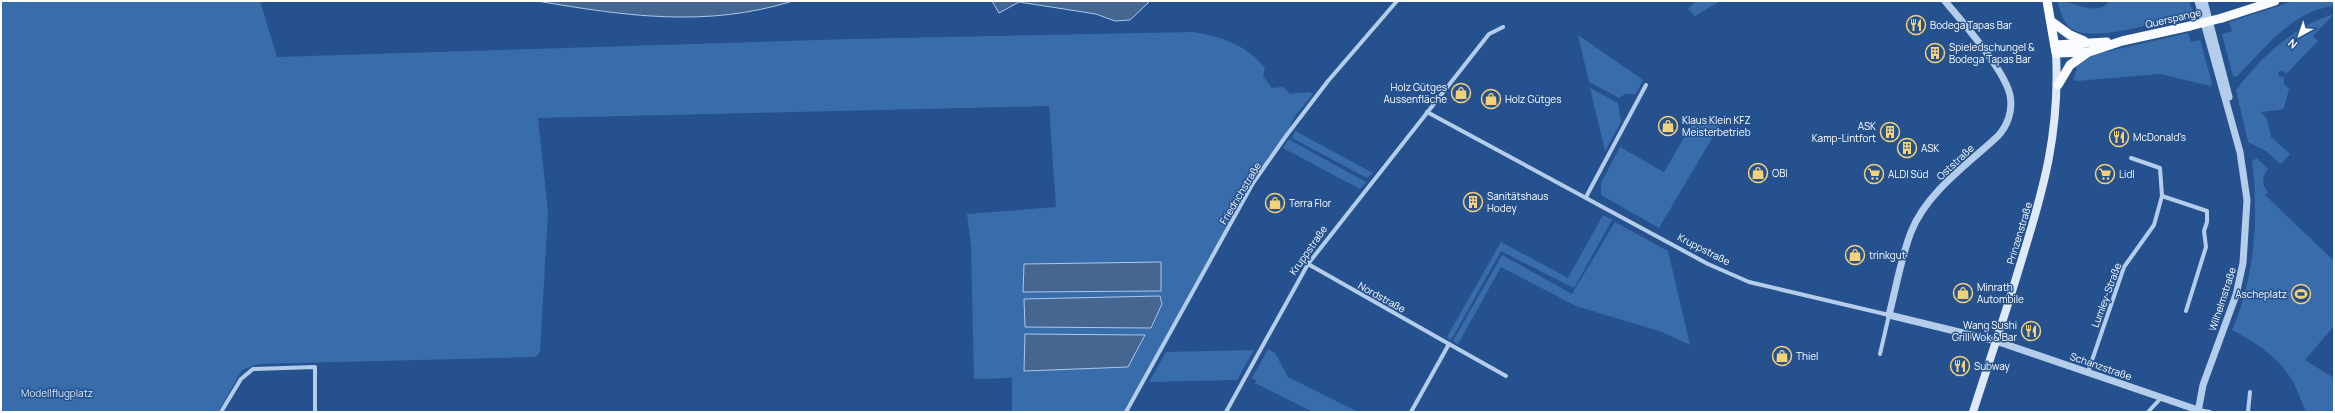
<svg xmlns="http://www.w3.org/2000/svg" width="2335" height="413" viewBox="0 0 2335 413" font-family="Manrope,sans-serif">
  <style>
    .green { fill: #396caa }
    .water { fill: #456690; stroke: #a9c8ec }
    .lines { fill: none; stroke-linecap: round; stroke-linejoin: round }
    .minor { stroke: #b4cdeb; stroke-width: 4 }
    .tertiary { stroke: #b4cdeb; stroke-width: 7 }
    .secondary { stroke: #dfeaf9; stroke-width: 8 }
    .primary { stroke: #f9fbff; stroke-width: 9 }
    .primary-bridge { stroke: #f9fbff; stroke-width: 9 }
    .labels { text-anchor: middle; stroke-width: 3; stroke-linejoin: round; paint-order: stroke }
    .street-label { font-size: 10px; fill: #fff; stroke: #25528e }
    .poi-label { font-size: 10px; fill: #fff; stroke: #25528e; text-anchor: start }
    .park-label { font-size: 10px; fill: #d9e7f8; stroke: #25528e }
  </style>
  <rect width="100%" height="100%" fill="#25528e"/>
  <!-- green -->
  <g class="green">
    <path d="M1,1H260L277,57L851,39L1193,32C1223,37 1245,44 1265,68L1263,76L1272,88L1283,87L1290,94L1310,92L1313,94L1294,117L1286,136L1253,183L1126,412H1012V378L974,379L971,246L967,214L1056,207L1049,106L538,118L548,212L540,352L536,357L259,364L242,370L218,412H1Z"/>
    <polygon points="1696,1 1720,1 1695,16 1688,9"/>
    <path d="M2057,1C2075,1 2096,18 2110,1H2189L2193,12C2167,19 2089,47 2068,26C2062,19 2060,9 2057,1Z"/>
    <path d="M2294,1H2334V6C2291,11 2265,49 2236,77L2233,76L2222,34L2232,31L2229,22Z"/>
    <path d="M2334,14L2313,36L2318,41L2286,74L2282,70L2278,73L2279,76L2284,77V84L2289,89L2284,108L2280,110L2261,112L2267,119L2271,137L2290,154L2282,163H2279L2266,151L2248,142L2236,90C2262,56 2293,27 2334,14Z"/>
    <polygon points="2188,33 2191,42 2200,40 2212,83 2211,86 2160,74 2076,81 2073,79 2077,69 2074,65 2096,54"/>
    <polygon points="1578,35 1643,80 1636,94 1625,94 1619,98 1589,82"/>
    <polygon points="1590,88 1618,103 1621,122 1605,151"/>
    <polygon points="1725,116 1659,228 1601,195 1601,183 1620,147 1664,172 1696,117 1705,123"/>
    <polygon points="1295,131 1373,173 1367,178 1292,138"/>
    <polygon points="1288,140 1290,140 1366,182 1360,189 1283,148"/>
    <path d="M2257,158L2268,169C2262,176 2261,184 2268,192L2265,195L2334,261V326L2305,360L2334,378V412H2306C2301,401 2297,388 2290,377C2277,356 2253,341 2232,330C2255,278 2259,217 2252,161Z"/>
    <polygon points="1603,215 1612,220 1574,288 1501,251 1451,340 1447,337 1501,242 1568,278"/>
    <polygon points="1615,222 1668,251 1690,345 1662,332 1576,306 1501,267 1458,344 1453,341 1502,255 1572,294"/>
    <polygon points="1268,349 1275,353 1288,377 1358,412 1313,412 1255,383 1257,381 1252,378"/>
    <polygon points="1254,350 1237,380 1149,382 1166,352"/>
  </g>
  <!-- water -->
  <g class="water">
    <path d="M537,1H793C706,28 626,16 537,1Z"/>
    <polygon points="992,1 1150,1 1130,20 1115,21 1096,14 1019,2 999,13"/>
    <polygon points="1161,262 1161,291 1023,292 1024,264"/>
    <polygon points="1160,296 1162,304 1151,328 1025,327 1024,299"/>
    <polygon points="1025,334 1145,335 1128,367 1024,371"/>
  </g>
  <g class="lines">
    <!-- minor -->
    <g class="minor">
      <polyline points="1427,112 1708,264 1749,282 1889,315 1880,354"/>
      <polyline points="2162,196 2207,211 2207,222 2204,231 2206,247 2186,311"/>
      <polyline points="1586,197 1646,85"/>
      <polyline points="1308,264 1449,344 1411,412"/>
      <polyline points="1449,344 1506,376"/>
      <polyline points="2088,372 2124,267 2154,225 2162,196 2160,168 2131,158"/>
      <polyline points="2198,410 2210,412"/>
      <polyline points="221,412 241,379 253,369 315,367 315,412"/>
      <polyline points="1126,412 1253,183 1286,136 1328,81 1397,1"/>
      <polyline points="1226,412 1308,264 1489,34 1503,27"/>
      <polyline points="2148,412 2161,398"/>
      <polyline points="2248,412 2250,392"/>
    </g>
    <!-- tertiary -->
    <g class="tertiary">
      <path d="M1945,1C1963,23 2004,69 2010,95C2013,110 2008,125 1998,136C1968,164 1927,192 1911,232C1901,258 1896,288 1889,315L1996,341L2198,410"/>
      <polyline points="2204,1 2229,97"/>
      <polyline points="2198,412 2203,385 2236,295 2243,263 2247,200 2240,152 2198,1"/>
    </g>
    <!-- secondary -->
    <path class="secondary" d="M1973,412C1989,362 2006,312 2021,262C2044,188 2060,132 2056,53"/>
    <!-- primary -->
    <g class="primary">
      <polyline points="2047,1 2056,53 2089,52 2122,41 2190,26"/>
      <polyline points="2222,18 2275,1"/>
      <polyline points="2052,22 2070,35 2084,41"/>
      <polyline points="2055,45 2107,42"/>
      <polyline points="2058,85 2070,65 2087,53"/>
    </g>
    <!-- primary-bridge -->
    <polyline class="primary-bridge" points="2190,26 2222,18"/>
  </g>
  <!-- icons -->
  <defs>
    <symbol id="restaurant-ring" viewBox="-11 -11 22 22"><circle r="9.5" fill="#25528e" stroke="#f5d178" stroke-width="1.5"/><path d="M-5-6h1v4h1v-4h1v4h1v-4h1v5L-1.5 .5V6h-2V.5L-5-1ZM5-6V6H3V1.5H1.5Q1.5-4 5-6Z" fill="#f5d178"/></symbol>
    <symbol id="building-ring" viewBox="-11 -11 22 22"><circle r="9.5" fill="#25528e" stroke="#f5d178" stroke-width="1.5"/><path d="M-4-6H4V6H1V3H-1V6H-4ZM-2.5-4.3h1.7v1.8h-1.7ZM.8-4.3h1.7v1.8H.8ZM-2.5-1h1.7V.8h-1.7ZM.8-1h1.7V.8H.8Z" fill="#f5d178"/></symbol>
    <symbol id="shop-ring" viewBox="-11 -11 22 22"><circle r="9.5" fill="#25528e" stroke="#f5d178" stroke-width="1.5"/><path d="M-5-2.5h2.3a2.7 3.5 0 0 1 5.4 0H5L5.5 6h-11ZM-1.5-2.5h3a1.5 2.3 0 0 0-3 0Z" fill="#f5d178"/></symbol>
    <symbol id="supermarket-ring" viewBox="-11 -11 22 22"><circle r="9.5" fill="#25528e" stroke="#f5d178" stroke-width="1.5"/><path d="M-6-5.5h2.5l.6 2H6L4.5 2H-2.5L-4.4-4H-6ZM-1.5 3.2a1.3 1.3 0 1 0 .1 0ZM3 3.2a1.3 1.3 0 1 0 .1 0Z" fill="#f5d178"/></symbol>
    <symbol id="stadium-ring" viewBox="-11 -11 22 22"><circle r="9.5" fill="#25528e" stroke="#f5d178" stroke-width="1.5"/><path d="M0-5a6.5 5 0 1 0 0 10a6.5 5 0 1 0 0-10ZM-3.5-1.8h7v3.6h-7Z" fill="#f5d178"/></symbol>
  </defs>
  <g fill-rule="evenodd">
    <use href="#restaurant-ring" x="1905" y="14" width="22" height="22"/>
    <use href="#building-ring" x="1924" y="42" width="22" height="22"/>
    <use href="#shop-ring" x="1450" y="82" width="22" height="22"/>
    <use href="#shop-ring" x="1480" y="88" width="22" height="22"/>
    <use href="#shop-ring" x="1657" y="115" width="22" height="22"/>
    <use href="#building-ring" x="1879" y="121" width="22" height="22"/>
    <use href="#restaurant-ring" x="2108" y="126" width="22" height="22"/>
    <use href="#building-ring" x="1896" y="137" width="22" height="22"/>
    <use href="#shop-ring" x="1747" y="162" width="22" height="22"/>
    <use href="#supermarket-ring" x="1863" y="163" width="22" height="22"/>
    <use href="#supermarket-ring" x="2094" y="163" width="22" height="22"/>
    <use href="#building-ring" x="1462" y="191" width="22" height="22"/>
    <use href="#shop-ring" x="1264" y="192" width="22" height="22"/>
    <use href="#shop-ring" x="1844" y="244" width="22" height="22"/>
    <use href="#shop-ring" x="1952" y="282" width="22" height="22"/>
    <use href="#stadium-ring" x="2290" y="283" width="22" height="22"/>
    <use href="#restaurant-ring" x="2020" y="320" width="22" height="22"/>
    <use href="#shop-ring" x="1771" y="345" width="22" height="22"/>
    <use href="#restaurant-ring" x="1949" y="355" width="22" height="22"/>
  </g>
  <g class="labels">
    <!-- street labels -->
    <g class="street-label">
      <text transform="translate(2173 18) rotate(-13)" y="4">Querspange</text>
      <text transform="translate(1955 162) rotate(-43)" y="4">Oststraße</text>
      <text transform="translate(1240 193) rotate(-59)" y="4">Friedrichstraße</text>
      <text transform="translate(2019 233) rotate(-73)" y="4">Prinzenstraße</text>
      <text transform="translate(1704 249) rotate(27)" y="4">Kruppstraße</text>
      <text transform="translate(1308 250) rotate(-55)" y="4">Kruppstraße</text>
      <text transform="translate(2106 295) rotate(-70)" y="4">Lumley-Straße</text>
      <text transform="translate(1382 297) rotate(29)" y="4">Nordstraße</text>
      <text transform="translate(2222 299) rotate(-72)" y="4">Wilhelmstraße</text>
      <text transform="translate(2101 366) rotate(19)" y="4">Schanzstraße</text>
    </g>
    <!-- poi labels -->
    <g class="poi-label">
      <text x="1930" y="29">Bodega Tapas Bar</text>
      <text x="1949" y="51">Spieledschungel &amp;<tspan x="1949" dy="12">Bodega Tapas Bar</tspan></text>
      <text x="1447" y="91" text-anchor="end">Holz Gütges<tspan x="1447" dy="12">Aussenfläche</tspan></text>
      <text x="1505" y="103">Holz Gütges</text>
      <text x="1682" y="124">Klaus Klein KFZ<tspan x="1682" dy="12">Meisterbetrieb</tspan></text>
      <text x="1876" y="130" text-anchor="end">ASK<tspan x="1876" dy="12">Kamp-Lintfort</tspan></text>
      <text x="2133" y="141">McDonald's</text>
      <text x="1921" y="152">ASK</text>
      <text x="1772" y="177">OBI</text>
      <text x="1888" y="178">ALDI Süd</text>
      <text x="2119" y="178">Lidl</text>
      <text x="1487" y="200">Sanitätshaus<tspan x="1487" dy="12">Hodey</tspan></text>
      <text x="1289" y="207">Terra Flor</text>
      <text x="1869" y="259">trinkgut</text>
      <text x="1977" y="291">Minrath<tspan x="1977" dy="12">Autombile</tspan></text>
      <text x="2287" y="298" text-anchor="end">Ascheplatz</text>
      <text x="2017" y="329" text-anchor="end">Wang Sushi<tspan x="2017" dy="12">Grill Wok &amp; Bar</tspan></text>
      <text x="1796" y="360">Thiel</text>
      <text x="1974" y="370">Subway</text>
    </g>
    <!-- park labels -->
    <g class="park-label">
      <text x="57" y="397">Modellflugplatz</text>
    </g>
  </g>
  <!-- border -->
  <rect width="2335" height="413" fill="none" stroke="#ffffff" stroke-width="4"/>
  <!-- north arrow -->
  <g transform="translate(2299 36) rotate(220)" stroke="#25528e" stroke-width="3" paint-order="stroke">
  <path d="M0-3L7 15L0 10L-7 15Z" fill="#ffffff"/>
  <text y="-6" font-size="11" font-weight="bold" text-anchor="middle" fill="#ffffff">N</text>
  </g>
</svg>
